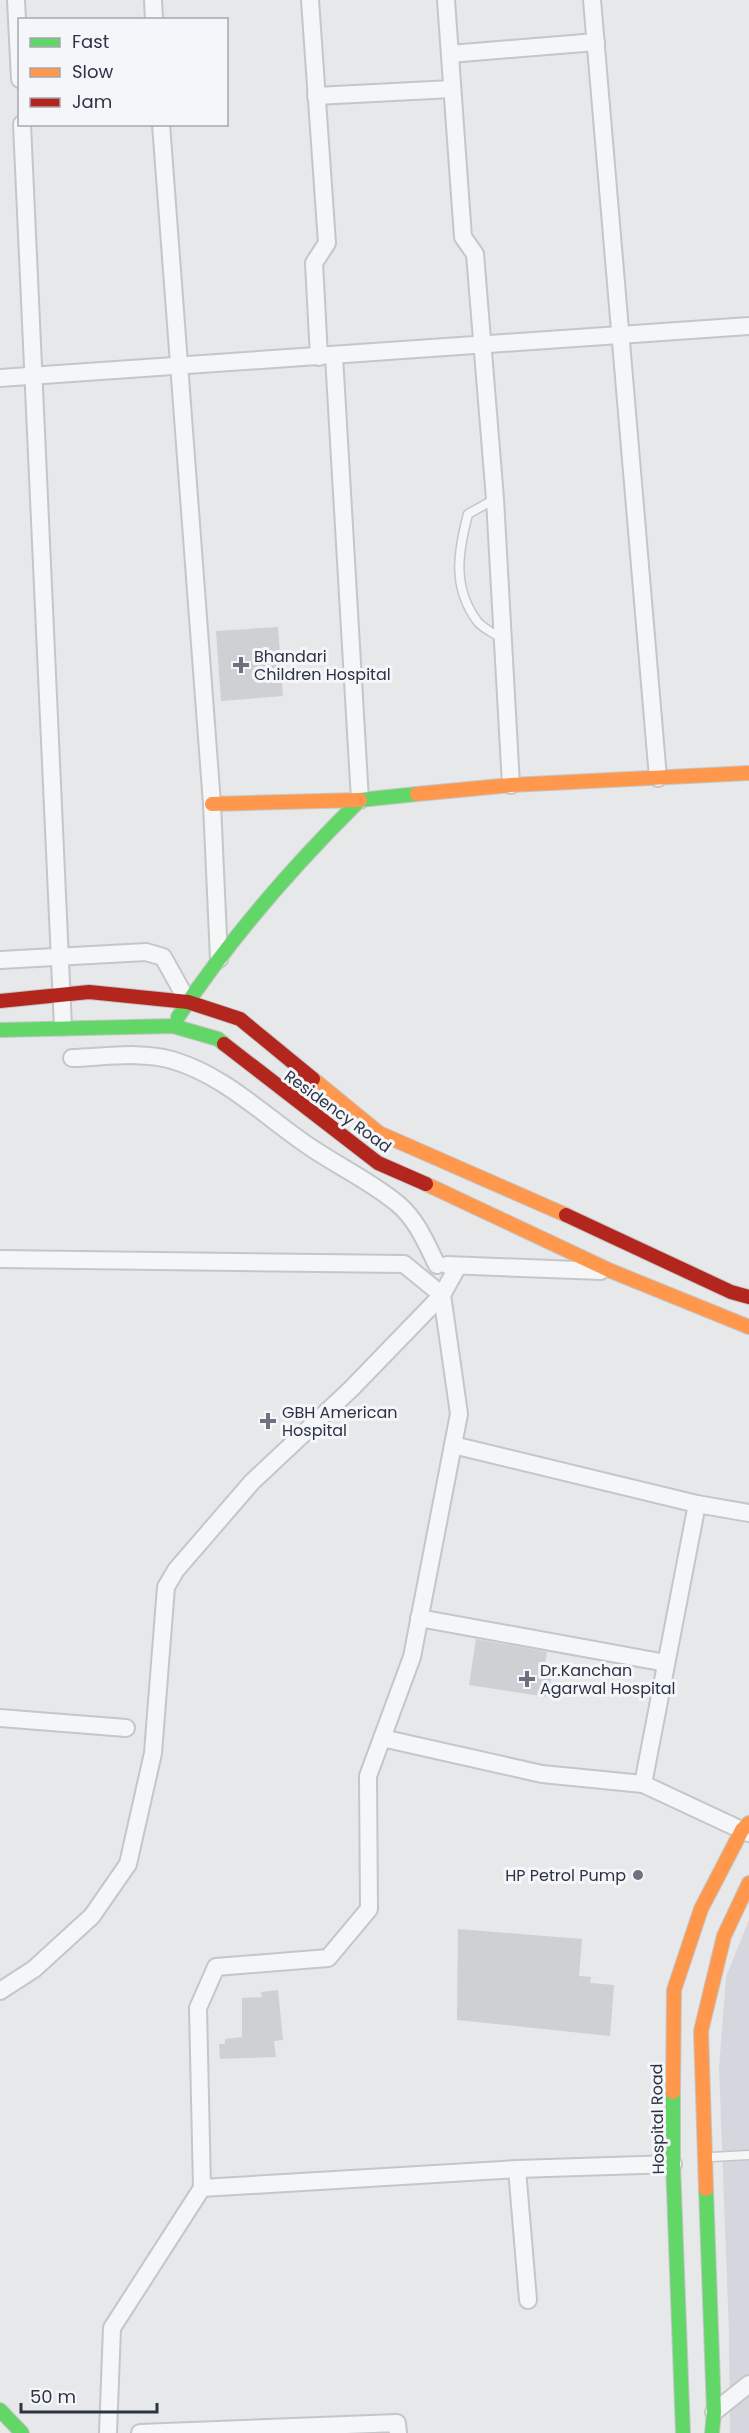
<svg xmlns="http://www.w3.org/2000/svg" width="749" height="2433" viewBox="0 0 749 2433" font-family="Poppins,sans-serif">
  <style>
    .built { fill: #d4d7dd }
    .building { fill: #ced0d3 }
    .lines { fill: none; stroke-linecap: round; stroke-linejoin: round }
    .lane-casing { stroke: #c4c6c8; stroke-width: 11 }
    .street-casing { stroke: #c4c6c8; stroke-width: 20 }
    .fast-casing { stroke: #c4c6c8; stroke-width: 16 }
    .slow-casing { stroke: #c4c6c8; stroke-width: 16 }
    .jam-casing { stroke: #c4c6c8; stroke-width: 16 }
    .lane { stroke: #f5f6f7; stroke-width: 8 }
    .street { stroke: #f5f6f7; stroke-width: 16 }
    .fast { stroke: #63d668; stroke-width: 14 }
    .slow { stroke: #ff974d; stroke-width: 14 }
    .jam { stroke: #b3261e; stroke-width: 14 }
    .poi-dot { fill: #6c737f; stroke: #f4f6f9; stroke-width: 2 }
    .labels { text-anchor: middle; stroke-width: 6; stroke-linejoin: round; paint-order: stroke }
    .poi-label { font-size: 16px; fill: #2b3445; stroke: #f4f6f9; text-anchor: start }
    .street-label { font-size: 16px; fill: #2b3445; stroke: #f4f6f9 }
  </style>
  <rect width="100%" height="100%" fill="#e6e8ea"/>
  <!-- built -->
  <polygon class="built" points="749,1920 749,2433 730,2433 729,2332 719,2068 726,1977"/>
  <!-- building -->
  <g class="building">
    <polygon points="278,627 283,696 221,701 216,631"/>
    <polygon points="476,1639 547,1652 543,1678 551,1679 548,1697 469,1685"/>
    <polygon points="458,1929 582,1939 579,1976 591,1977 590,1983 614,1985 610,2036 457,2020"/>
    <polygon points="278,1990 283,2040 274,2041 276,2057 220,2059 219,2044 225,2044 225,2039 242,2037 242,1998 262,1997 261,1992"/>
  </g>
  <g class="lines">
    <defs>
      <g id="lane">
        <path d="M495,499L468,514C458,552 452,587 477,621C482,628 495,634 503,639"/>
        <polyline points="711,2157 749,2155"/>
      </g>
      <g id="street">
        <polyline points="16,0 20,79"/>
        <polyline points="153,0 154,20"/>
        <polyline points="310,0 327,243 314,263 319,357"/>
        <polyline points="446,0 463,237 475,254 495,499 511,785"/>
        <polyline points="592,0 658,778"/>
        <polyline points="450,54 596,42"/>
        <polyline points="316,96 452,89"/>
        <polyline points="22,124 63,1027"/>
        <polyline points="161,124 212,804 219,959"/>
        <polyline points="334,356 360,800"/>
        <polyline points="0,378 749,326"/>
        <polyline points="0,960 146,952 163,957 188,1002"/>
        <path d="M72,1058C104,1057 142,1051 172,1060C226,1076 264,1116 310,1147C338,1166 372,1182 398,1204C417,1220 426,1243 437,1265"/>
        <polyline points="0,1259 404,1264 442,1295 459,1414 412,1657 368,1776 369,1909 328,1958 216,1967 198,2008 202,2188"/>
        <polyline points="447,1265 601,1271"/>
        <polyline points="453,1445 697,1504 643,1784 748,1833"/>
        <polyline points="697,1504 749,1513"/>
        <polyline points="419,1618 666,1663"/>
        <polyline points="0,1718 126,1728"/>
        <polyline points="382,1738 542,1774 643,1784"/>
        <polyline points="0,1991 34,1969 92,1916 128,1864 153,1753 166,1587 176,1570 252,1482 351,1389 442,1295 458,1266"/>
        <polyline points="517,2169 528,2300"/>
        <polyline points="714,2412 749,2384"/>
        <polyline points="108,2433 112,2328 202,2188 517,2169 673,2164"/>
        <polyline points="140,2433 397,2423 398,2433"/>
      </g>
      <g id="fast">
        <path d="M178,1017C231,937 292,867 360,800L417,794"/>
        <polyline points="0,1030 173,1026 218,1039 224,1044"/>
        <polyline points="673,2092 673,2164 683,2433"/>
        <polyline points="706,2189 714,2412 712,2433"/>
        <polyline points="0,2410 22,2433"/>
      </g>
      <g id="slow">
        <polyline points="417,794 511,785 749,773"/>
        <polyline points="212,804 360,800"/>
        <polyline points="313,1079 379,1133 566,1215"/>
        <polyline points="426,1184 611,1271 749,1327"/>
        <polyline points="673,2092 674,1990 701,1909 742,1830 749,1823"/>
        <polyline points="706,2189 701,2031 724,1936 749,1883"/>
      </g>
      <g id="jam">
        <polyline points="0,1001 89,992 188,1002 240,1019 313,1079"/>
        <polyline points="224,1044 378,1163 426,1184"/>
        <polyline points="566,1215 731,1292 749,1297"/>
      </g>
    </defs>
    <!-- lane casing -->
    <use href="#lane" class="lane-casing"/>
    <!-- street casing -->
    <use href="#street" class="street-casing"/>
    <!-- fast casing -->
    <use href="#fast" class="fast-casing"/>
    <!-- slow casing -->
    <use href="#slow" class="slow-casing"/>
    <!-- jam casing -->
    <use href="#jam" class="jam-casing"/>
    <!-- lane -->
    <use href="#lane" class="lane"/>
    <!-- street -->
    <use href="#street" class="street"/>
    <!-- fast -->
    <use href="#fast" class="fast"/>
    <!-- slow -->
    <use href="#slow" class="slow"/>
    <!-- jam -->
    <use href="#jam" class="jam"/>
  </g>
  <!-- markers -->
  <g class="poi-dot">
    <path d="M238 656h6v6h6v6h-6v6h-6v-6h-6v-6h6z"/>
    <path d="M265 1412h6v6h6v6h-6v6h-6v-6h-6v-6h6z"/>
    <path d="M524 1670h6v6h6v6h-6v6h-6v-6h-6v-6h6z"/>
    <circle cx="638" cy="1875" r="6"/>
  </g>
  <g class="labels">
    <!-- poi labels -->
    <g class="poi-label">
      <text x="254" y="662">Bhandari<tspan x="254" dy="18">Children Hospital</tspan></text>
      <text x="282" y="1418">GBH American<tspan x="282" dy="18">Hospital</tspan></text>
      <text x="540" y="1676">Dr.Kanchan<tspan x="540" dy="18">Agarwal Hospital</tspan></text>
      <text x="626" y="1881" text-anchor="end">HP Petrol Pump</text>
    </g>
    <!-- street labels -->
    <g class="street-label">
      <text transform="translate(338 1111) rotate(36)" y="6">Residency Road</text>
      <text transform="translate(657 2119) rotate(-91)" y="6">Hospital Road</text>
    </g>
  </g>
  <!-- legend -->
  <rect x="18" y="18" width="210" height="108" fill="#f4f6f9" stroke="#a4a8b1" stroke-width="1.5"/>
  <rect x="30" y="38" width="30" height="9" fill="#63d668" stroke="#a4a8b1" stroke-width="1.5"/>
  <text x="72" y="48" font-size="18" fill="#2b3445">Fast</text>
  <rect x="30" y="68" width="30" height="9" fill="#ff974d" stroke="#a4a8b1" stroke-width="1.5"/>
  <text x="72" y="78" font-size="18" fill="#2b3445">Slow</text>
  <rect x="30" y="98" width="30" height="9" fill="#b3261e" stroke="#a4a8b1" stroke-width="1.5"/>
  <text x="72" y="108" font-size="18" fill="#2b3445">Jam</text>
  <!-- scale -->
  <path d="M21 2403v9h136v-9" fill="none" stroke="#2b3445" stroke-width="3"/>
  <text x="30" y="2403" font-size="18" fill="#2b3445" stroke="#f4f6f9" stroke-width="4.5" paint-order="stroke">50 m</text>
</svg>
